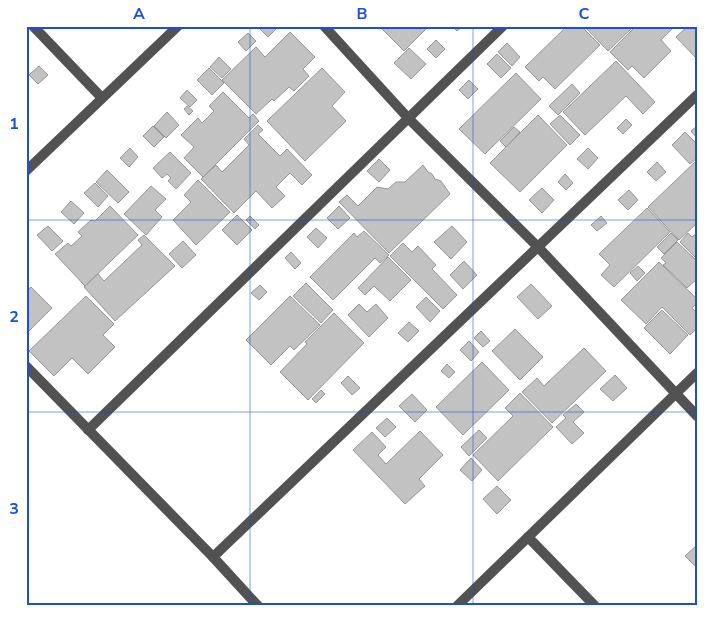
<svg xmlns="http://www.w3.org/2000/svg" width="723" height="632" viewBox="0 0 723 632" font-family="'Nunito Sans',sans-serif">
  <style>
    .building { fill: #c2c2c2; stroke: #969696 }
    .lines { fill: none; stroke-linecap: round; stroke-linejoin: round }
    .street { stroke: #525252; stroke-width: 10 }
    .grid { fill: none; stroke: #1d4ed8; stroke-width: 1; stroke-opacity: 0.55 }
    .neatline { fill: none; stroke: #1d4ed8; stroke-width: 2 }
    .grid-label { font-size: 16px; text-anchor: middle; font-weight: bold; fill: #1d4ed8 }
  </style>
  <rect width="100%" height="100%" fill="#fff"/>
  <!-- building -->
  <g class="building">
    <polygon points="257,26 279,26 268,37"/>
    <polygon points="381,26 429,26 404,51 380,27"/>
    <polygon points="452,26 463,26 457,31"/>
    <polygon points="567,26 581,26 600,45 555,89 543,77 539,81 525,67"/>
    <polygon points="584,26 634,26 608,51"/>
    <polygon points="636,26 675,26 661,40 671,51 644,78 632,66 628,70 610,52"/>
    <polygon points="688,26 694,26 697,29 697,59 676,37"/>
    <polygon points="290,32 315,57 303,69 309,76 294,91 289,87 274,101 272,99 256,114 222,80 256,47 265,57"/>
    <polygon points="248,33 256,41 246,51 238,42"/>
    <polygon points="436,40 445,49 436,58 427,49"/>
    <polygon points="507,43 520,57 512,66 498,52"/>
    <polygon points="409,48 426,64 411,79 394,63"/>
    <polygon points="497,54 511,68 501,78 487,64"/>
    <polygon points="219,57 231,69 222,78 210,67"/>
    <polygon points="616,61 655,102 643,114 626,96 585,135 563,112"/>
    <polygon points="39,66 48,75 38,84 29,75"/>
    <polygon points="209,68 224,83 212,95 197,80"/>
    <polygon points="322,68 345,92 332,106 346,121 305,161 267,121"/>
    <polygon points="516,73 541,99 485,154 459,129"/>
    <polygon points="469,80 478,89 468,99 459,90"/>
    <polygon points="572,84 580,93 558,115 549,106"/>
    <polygon points="187,90 197,100 190,107 180,98"/>
    <polygon points="223,92 249,118 253,114 259,121 203,177 184,158 194,147 181,135 198,118 202,123 214,111 209,106"/>
    <polygon points="187,106 193,111 189,115 184,109"/>
    <polygon points="167,112 179,125 166,138 154,126"/>
    <polygon points="538,115 567,145 520,192 490,163"/>
    <polygon points="560,115 580,135 570,145 550,124"/>
    <polygon points="626,119 632,125 623,134 617,128"/>
    <polygon points="258,125 263,130 258,134 280,156 287,149 312,175 302,185 290,173 276,187 285,196 272,208 256,191 234,213 201,179 216,165 222,172 249,145 244,139"/>
    <polygon points="153,126 164,137 154,147 143,136"/>
    <polygon points="697,126 697,138 691,131"/>
    <polygon points="514,127 520,132 506,147 500,141"/>
    <polygon points="685,132 697,144 697,158 690,164 672,145"/>
    <polygon points="130,148 138,157 129,167 120,158"/>
    <polygon points="588,148 598,158 588,169 577,159"/>
    <polygon points="170,152 191,173 176,189 168,181 171,178 167,174 162,178 153,168"/>
    <polygon points="379,159 390,170 379,182 367,171"/>
    <polygon points="697,160 697,223 679,240 648,207"/>
    <polygon points="657,162 666,172 656,181 647,172"/>
    <polygon points="423,165 428,172 432,174 435,179 441,181 450,194 389,253 339,202 347,195 358,206 377,187 388,189 396,182 405,182"/>
    <polygon points="107,170 129,192 118,203 96,182"/>
    <polygon points="565,174 573,183 566,190 558,182"/>
    <polygon points="198,180 230,212 196,245 173,220 191,202 184,195"/>
    <polygon points="95,183 108,196 98,207 84,193"/>
    <polygon points="151,186 166,199 155,210 162,217 146,235 124,214"/>
    <polygon points="542,188 554,200 542,213 529,200"/>
    <polygon points="629,190 638,200 628,210 618,200"/>
    <polygon points="71,201 84,213 74,224 61,212"/>
    <polygon points="110,206 138,235 85,286 55,254 68,243 71,246 82,236 78,232 91,220 95,221"/>
    <polygon points="339,206 350,218 338,229 327,218"/>
    <polygon points="647,208 670,232 614,287 601,275 610,265 599,254"/>
    <polygon points="237,215 252,230 237,245 222,230"/>
    <polygon points="250,216 259,225 255,229 246,220"/>
    <polygon points="601,216 607,223 597,231 591,225"/>
    <polygon points="48,226 63,241 52,251 37,235"/>
    <polygon points="452,226 467,242 451,259 434,242"/>
    <polygon points="316,228 327,238 318,248 307,237"/>
    <polygon points="364,231 389,255 380,263 375,258 333,300 310,277 354,233 357,237"/>
    <polygon points="671,233 678,240 664,254 657,247"/>
    <polygon points="688,233 692,237 697,233 697,259 680,242"/>
    <polygon points="144,235 175,266 115,321 84,287 98,274 104,281 142,245 138,240"/>
    <polygon points="183,241 196,255 182,268 169,254"/>
    <polygon points="677,242 697,261 697,279 687,288 663,265 666,263 661,258"/>
    <polygon points="403,243 412,252 418,246 436,265 432,269 457,295 443,309 390,256"/>
    <polygon points="291,252 301,263 295,269 285,258"/>
    <polygon points="388,257 411,280 390,301 374,286 365,295 358,288"/>
    <polygon points="464,261 477,275 463,289 450,275"/>
    <polygon points="659,262 697,299 697,303 692,308 697,313 697,328 690,335 662,307 646,324 621,300"/>
    <polygon points="638,266 645,273 637,281 630,273"/>
    <polygon points="306,283 333,310 321,323 293,296"/>
    <polygon points="531,284 552,306 538,319 517,297"/>
    <polygon points="260,285 267,292 259,300 251,293"/>
    <polygon points="31,287 52,308 26,334 26,292"/>
    <polygon points="86,296 114,324 103,335 115,347 88,374 72,358 54,376 29,351"/>
    <polygon points="290,296 320,325 294,350 290,346 271,365 246,340"/>
    <polygon points="426,297 440,311 430,322 416,307"/>
    <polygon points="359,304 367,312 376,304 388,318 369,337 348,315"/>
    <polygon points="662,310 688,335 670,354 644,328"/>
    <polygon points="334,313 364,343 308,400 280,372 307,344 305,342"/>
    <polygon points="409,322 419,331 408,342 398,333"/>
    <polygon points="515,329 543,357 520,380 492,351"/>
    <polygon points="481,331 490,341 483,347 474,338"/>
    <polygon points="469,341 479,352 471,361 460,350"/>
    <polygon points="584,348 606,371 552,423 522,392 537,378 544,386"/>
    <polygon points="482,362 509,390 463,435 436,407"/>
    <polygon points="447,364 455,372 449,378 441,371"/>
    <polygon points="615,375 627,388 613,401 600,389"/>
    <polygon points="348,376 360,388 352,395 341,383"/>
    <polygon points="321,390 325,394 316,403 312,399"/>
    <polygon points="520,393 553,427 498,481 473,455 513,416 505,408"/>
    <polygon points="412,394 427,410 415,422 399,406"/>
    <polygon points="576,404 584,412 573,422 584,433 572,444 556,427 566,418 563,415"/>
    <polygon points="387,418 396,427 385,437 376,428"/>
    <polygon points="479,430 487,438 469,456 461,447"/>
    <polygon points="420,431 443,455 419,479 425,486 405,504 353,450 372,432 386,447 378,455 386,464"/>
    <polygon points="471,458 482,470 472,481 460,470"/>
    <polygon points="497,486 511,500 497,514 483,499"/>
    <polygon points="697,545 697,568 685,556"/>
  </g>
  <g class="lines">
    <!-- street -->
    <g class="street">
      <polyline points="33,26 102,98"/>
      <polyline points="324,26 409,119 538,247 697,416"/>
      <polyline points="26,171 178,26"/>
      <polyline points="26,366 213,557 258,606"/>
      <polyline points="88,430 503,26"/>
      <polyline points="528,537 595,606"/>
      <polyline points="213,557 697,95"/>
      <polyline points="457,606 697,373"/>
    </g>
  </g>
  <!-- grid -->
  <path class="grid" d="M250,26V606M473,26V606M26,220H697M26,412H697"/>
  <!-- border -->
  <rect width="723" height="632" fill="none" stroke="#ffffff" stroke-width="55"/>
  <rect x="28" y="28" width="668" height="576" class="neatline"/>
  <g class="grid-label">
    <text x="139" y="19">A</text>
    <text x="362" y="19">B</text>
    <text x="584" y="19">C</text>
    <text x="14" y="129">1</text>
    <text x="14" y="322">2</text>
    <text x="14" y="514">3</text>
  </g>
</svg>
